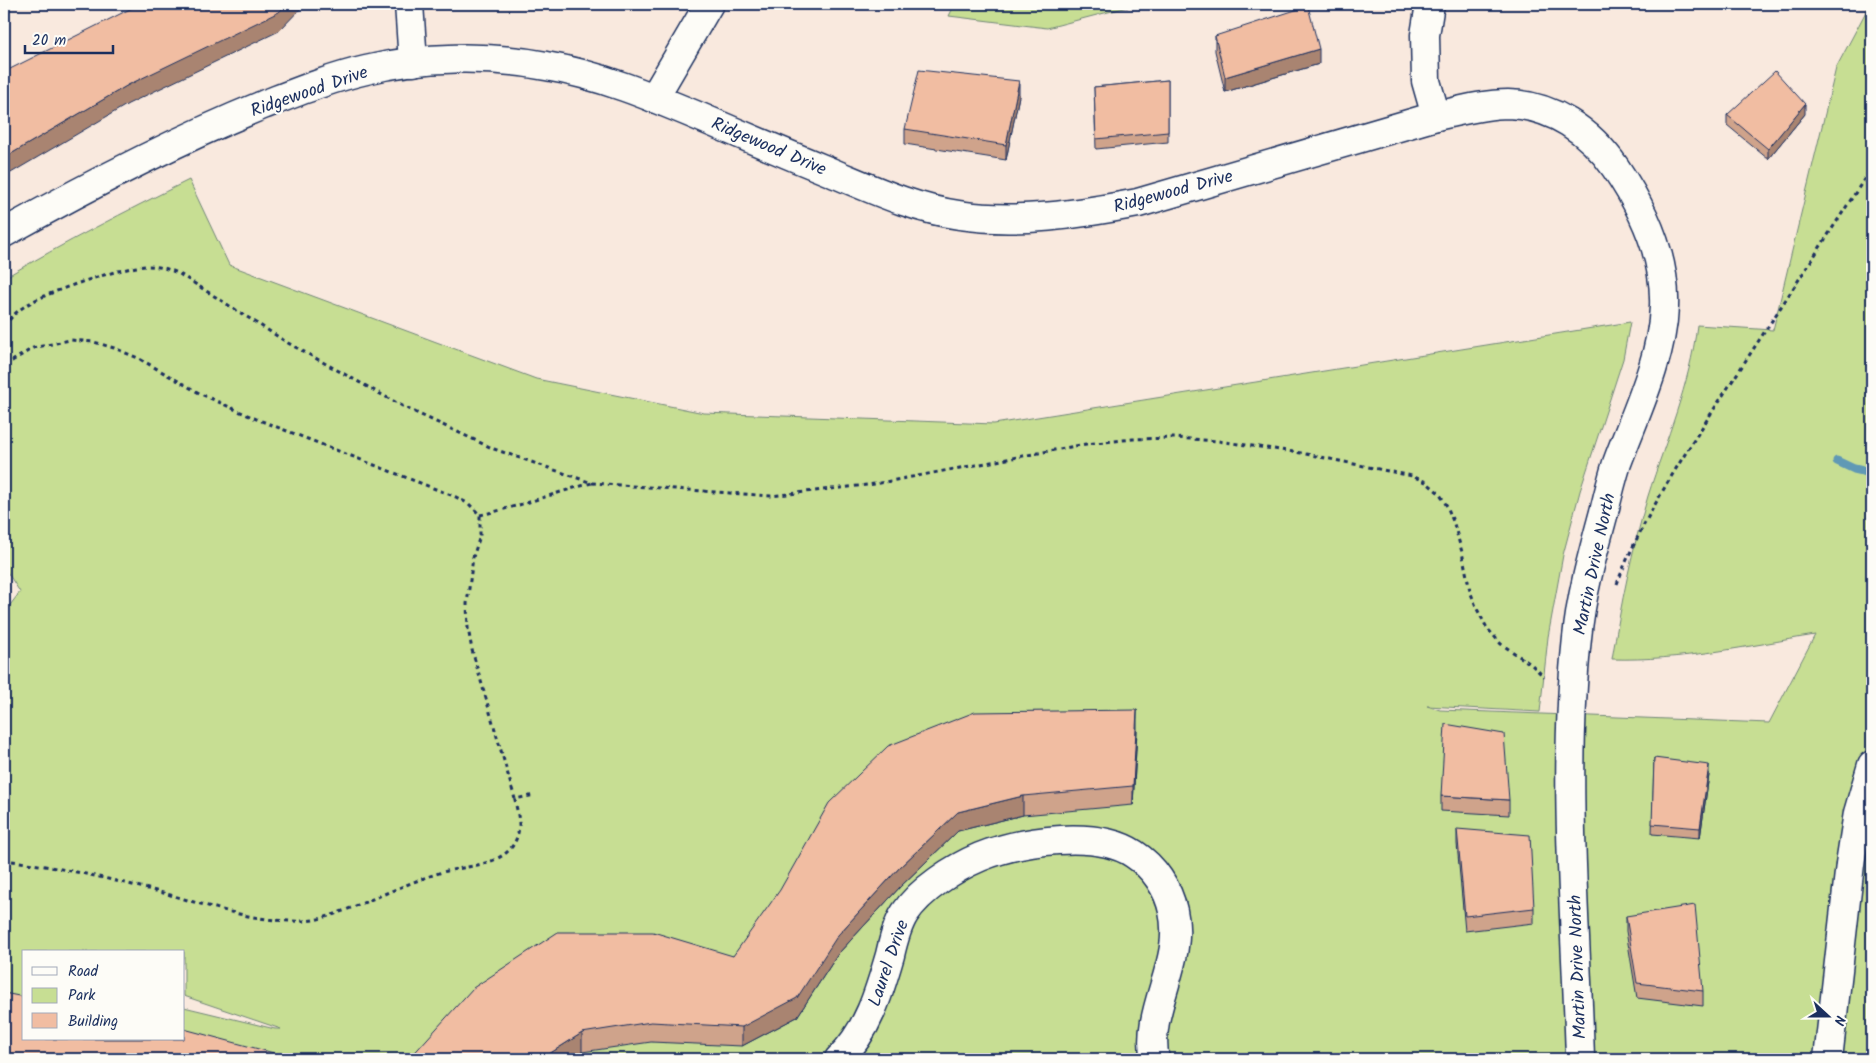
<svg xmlns="http://www.w3.org/2000/svg" width="1876" height="1063" viewBox="0 0 1876 1063" font-family="Kalam,sans-serif">
  <style>
    .green { fill: #c7de93; stroke: #718678; fill-rule: evenodd }
    .lines { fill: none; stroke-linecap: round; stroke-linejoin: round }
    .stream { stroke: #6199b5; stroke-width: 9 }
    .street-casing { stroke: #1b2f5e; stroke-width: 31 }
    .path { stroke: #1b2f5e; stroke-width: 3; stroke-dasharray: 4 4; stroke-linecap: butt }
    .street { stroke: #fdfcf7; stroke-width: 28 }
    .wall { fill: #cfa38b; stroke: #1b2f5e }
    .shaded-wall { fill: #a98471; stroke: #1b2f5e }
    .building { fill: #f1bda2; stroke: #1b2f5e }
    .labels { text-anchor: middle; stroke-width: 4.5; stroke-linejoin: round; paint-order: stroke }
    .street-label { font-size: 18px; fill: #1b2f5e; stroke: #fdfcf7 }
  </style>
  <rect width="100%" height="100%" fill="#f9e9de"/>
  <filter id="ink" filterUnits="userSpaceOnUse"><feTurbulence type="fractalNoise" baseFrequency=".02" numOctaves="2"/><feDisplacementMap in="SourceGraphic" scale="10" xChannelSelector="R" yChannelSelector="G"/><feConvolveMatrix kernelMatrix="1 2 1 2 8 2 1 2 1" color-interpolation-filters="sRGB"/></filter>
  <g filter="url(#ink)">
    <!-- green -->
    <g class="green">
      <polygon points="955,4 1139,4 1047,28 949,16"/>
      <path d="M1870,4H1872V1059H4V613L20,592L4,567V278C64,243 126,211 189,180L229,265L536,379L704,413L994,424L1630,322L1623,359L1580,491L1563,555L1548,637L1540,712L1427,706L1440,710L1769,723L1815,635C1747,646 1681,661 1612,659C1621,604 1632,550 1648,496C1666,439 1690,385 1697,325L1773,330L1836,68ZM24,952H184V996L281,1029H275L184,1007V1039H24Z"/>
    </g>
    <g class="lines">
      <!-- stream -->
      <polyline class="stream" points="1837,461 1854,469 1872,473"/>
      <defs>
        <g id="street">
          <polyline points="409,4 413,62"/>
          <polyline points="1430,4 1425,35 1426,81 1436,116"/>
          <polyline points="654,98 709,4"/>
          <path d="M4,233C88,186 174,141 263,105C297,92 331,78 366,70C423,56 488,55 546,66C600,75 650,96 700,117C744,136 789,155 833,173C874,190 915,209 959,215C1019,224 1079,214 1138,203L1436,116C1459,111 1484,104 1508,104C1552,105 1590,131 1615,167C1643,208 1666,256 1664,307C1662,360 1635,414 1617,463C1612,479 1608,495 1604,512C1593,553 1581,595 1577,638C1562,778 1576,919 1580,1059"/>
          <path d="M839,1059C868,1031 879,993 890,955C893,942 897,925 905,913C920,890 954,868 980,857C1020,841 1096,829 1134,854C1154,867 1168,888 1173,911C1185,963 1144,1010 1155,1059"/>
          <polyline points="1828,1059 1850,864 1858,813 1872,765"/>
        </g>
      </defs>
      <!-- street casing -->
      <use href="#street" class="street-casing"/>
      <!-- path -->
      <g class="path">
        <polyline points="1116,4 1129,7 1141,4"/>
        <path d="M4,326C12,316 19,309 30,303C51,291 124,266 148,266C159,266 168,269 178,273L288,343L406,408L494,449L592,483L771,496L875,484L1086,444L1133,439L1176,438L1218,441L1301,453L1412,476L1426,482L1439,493L1447,506L1454,524L1462,552L1470,591L1477,609L1487,628L1501,644L1532,665L1544,677"/>
        <polyline points="4,362 12,361 33,348 70,340 94,342 114,348 138,358 201,394 254,418 456,497 469,504 480,515 480,536 473,557 467,604 468,628 472,650 515,799 535,795"/>
        <path d="M480,515C518,507 554,493 592,483"/>
        <path d="M1617,584C1642,517 1690,446 1729,386C1777,313 1825,240 1872,167"/>
        <path d="M4,860C55,866 106,878 156,891C204,904 253,923 304,921C323,920 340,912 358,905C385,894 411,882 439,873C468,864 517,868 519,825C519,817 516,807 515,799"/>
      </g>
      <!-- street -->
      <use href="#street" class="street"/>
    </g>
    <!-- wall -->
    <g class="wall">
      <polygon points="1215,36 1319,64 1225,92 1215,51"/>
      <polygon points="1168,80 1168,142 1096,149 1094,87"/>
      <polygon points="1019,96 1006,160 905,144 905,129"/>
      <polygon points="1805,114 1768,159 1727,125 1727,115"/>
      <polygon points="1137,730 1133,805 1023,815 958,831 900,887 838,954 797,1017 742,1046 651,1042 582,1052 409,1059 733,956"/>
      <polygon points="1654,758 1709,775 1700,838 1652,834"/>
      <polygon points="1441,796 1509,800 1509,815 1441,811"/>
      <polygon points="1457,829 1534,908 1534,923 1465,931 1457,844"/>
      <polygon points="1626,916 1703,991 1703,1006 1637,998 1626,931"/>
    </g>
    <!-- shaded-wall -->
    <g class="shaded-wall">
      <polygon points="287,4 305,4 279,31 128,104 4,177 4,158 128,85"/>
      <polygon points="1319,49 1319,64 1225,92 1225,77"/>
      <polygon points="1019,81 1019,96 1006,160 1006,145"/>
      <polygon points="1805,104 1805,114 1768,159 1768,149"/>
      <polygon points="1137,710 1137,730 1133,805 1133,786"/>
      <polygon points="1709,765 1709,775 1700,838 1700,828"/>
      <polygon points="1023,796 1023,815 958,831 900,887 838,954 797,1017 742,1046 742,1027 838,935 900,867 958,812"/>
      <polygon points="582,1033 582,1052 571,1059 541,1059"/>
    </g>
    <!-- building -->
    <g class="building">
      <polygon points="140,4 287,4 279,12 128,85 4,158 4,72"/>
      <polygon points="1308,6 1319,49 1225,77 1215,36"/>
      <polygon points="919,70 1019,81 1006,145 905,129"/>
      <polygon points="1775,71 1805,104 1768,149 1727,115"/>
      <polygon points="1168,80 1168,132 1096,139 1094,87"/>
      <polygon points="1137,710 1133,786 1023,796 958,812 900,867 838,935 797,998 742,1027 651,1022 582,1033 541,1059 409,1059 473,988 558,932 653,932 733,956 780,890 829,803 888,746 975,712"/>
      <polygon points="1445,724 1504,734 1509,800 1441,796"/>
      <polygon points="1654,758 1709,765 1700,828 1652,824"/>
      <polygon points="1457,829 1530,835 1534,908 1465,916"/>
      <polygon points="1695,905 1703,991 1637,983 1626,916"/>
      <polygon points="4,993 24,997 24,1039 184,1039 184,1029 296,1059 4,1059"/>
    </g>
  </g>
  <g class="labels">
    <!-- street labels -->
    <g class="street-label">
      <text transform="translate(309 91) rotate(-19)" y="6">Ridgewood Drive</text>
      <text transform="translate(769 146) rotate(23)" y="6">Ridgewood Drive</text>
      <text transform="translate(1173 191) rotate(-15)" y="6">Ridgewood Drive</text>
      <text transform="translate(1594 564) rotate(-78)" y="6">Martin Drive North</text>
      <text transform="translate(888 963) rotate(-71)" y="6">Laurel Drive</text>
      <text transform="translate(1577 967) rotate(-92)" y="6">Martin Drive North</text>
    </g>
  </g>
  <!-- margin -->
  <rect width="1876" height="1063" fill="none" stroke="#fdfcf7" stroke-width="20"/>
  <rect x="10" y="10" width="1856" height="1043" fill="none" stroke="#1b2f5e" stroke-width="2" filter="url(#ink)"/>
  <!-- legend -->
  <rect x="22" y="950" width="162" height="90" fill="#fdfcf7" stroke="#a3aaba"/>
  <rect x="32" y="967" width="25" height="8" fill="#fdfcf7" stroke="#a3aaba"/>
  <text x="68" y="976" font-size="15" fill="#1b2f5e">Road</text>
  <rect x="32" y="988" width="25" height="15" fill="#c7de93" stroke="#a3aaba"/>
  <text x="68" y="1000" font-size="15" fill="#1b2f5e">Park</text>
  <rect x="32" y="1013" width="25" height="15" fill="#f1bda2" stroke="#a3aaba"/>
  <text x="68" y="1026" font-size="15" fill="#1b2f5e">Building</text>
  <!-- north arrow -->
  <g transform="translate(1828 1016) rotate(111)" stroke="#fdfcf7" stroke-width="4" paint-order="stroke">
  <path d="M0-4L9 19L0 12L-9 19Z" fill="#1b2f5e"/>
  <text y="-8" font-size="14" font-weight="bold" text-anchor="middle" fill="#1b2f5e">N</text>
  </g>
  <!-- scale -->
  <path d="M25 45v8h88v-8" fill="none" stroke="#1b2f5e" stroke-width="2.5"/>
  <text x="32" y="45" font-size="15" fill="#1b2f5e" stroke="#fdfcf7" stroke-width="4" paint-order="stroke">20 m</text>
</svg>
